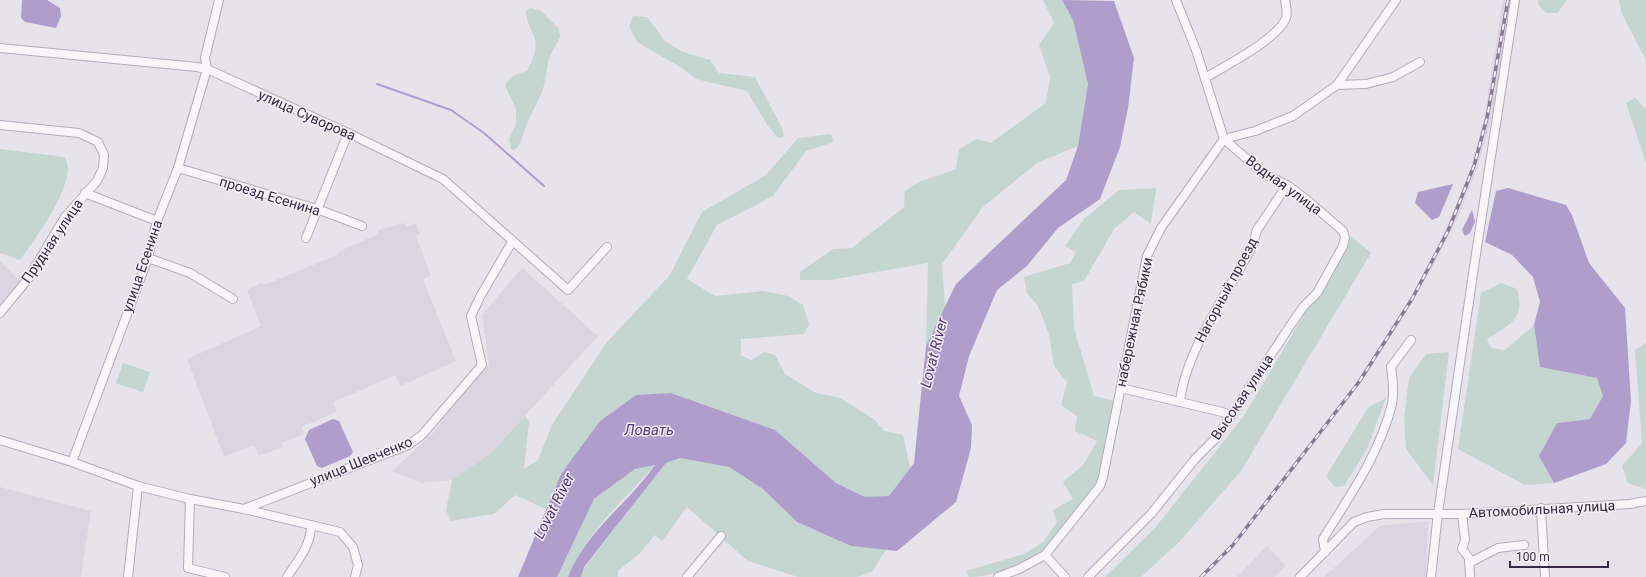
<svg xmlns="http://www.w3.org/2000/svg" width="1646" height="577" viewBox="0 0 1646 577" font-family="Roboto,sans-serif">
  <style>
    .built { fill: #dbd5e1 }
    .green { fill: #c4d6cf }
    .water { fill: #af9dcc }
    .lines { fill: none; stroke-linecap: round; stroke-linejoin: round }
    .stream { stroke: #af9dcc; stroke-width: 2 }
    .minor-casing { stroke: #b2acb9; stroke-width: 10 }
    .minor { stroke: #f8f6f9; stroke-width: 8 }
    .rail-casing { stroke: #897b96; stroke-width: 3.5 }
    .rail { stroke: #f5f3f9; stroke-width: 2; stroke-dasharray: 6; stroke-linecap: butt }
    .labels { text-anchor: middle; stroke-width: 3; stroke-linejoin: round; paint-order: stroke }
    .street-label { font-size: 14px; fill: #372a45; stroke: #f5f3f9 }
    .water-label { font-size: 15px; font-style: italic; fill: #51327a; stroke: #f5f3f9 }
  </style>
  <rect width="100%" height="100%" fill="#e7e3eb"/>
  <!-- built -->
  <g class="built">
    <polygon points="1503,0 1512,0 1491,121 1477,168 1459,215 1428,276 1424,274 1452,216 1471,167 1484,118"/>
    <polygon points="404,223 407,226 416,223 420,234 416,236 431,275 423,279 456,361 400,386 396,375 333,402 337,412 302,427 304,434 281,443 283,447 259,456 254,445 224,457 187,359 261,326 247,290 262,283 264,285 335,256 340,251 376,235 379,230"/>
    <polygon points="0,261 21,282 0,307"/>
    <polygon points="522,268 598,336 490,454 452,480 421,483 392,471 433,433 463,392 489,365 482,315"/>
    <polygon points="0,487 91,511 81,577 0,577"/>
    <polygon points="1428,521 1426,577 1324,577 1380,526"/>
    <polygon points="1267,546 1286,566 1274,577 1237,577"/>
  </g>
  <!-- green -->
  <g class="green">
    <polygon points="1043,0 1062,0 1073,20 1088,84 1078,146 1037,163 983,207 942,264 945,308 926,346 928,263 830,280 800,280 800,272 833,249 852,248 904,207 905,191 919,182 956,169 959,149 977,139 991,143 1046,103 1050,77 1039,45 1054,23"/>
    <polygon points="1538,0 1567,0 1557,13 1546,13 1538,4"/>
    <polygon points="1619,0 1646,0 1646,60 1622,14"/>
    <path d="M530,8L541,11L559,29L560,37L549,58L543,90L528,121L519,146L514,150L511,149L509,139L516,125V109L505,86C510,75 517,74 527,71C533,60 539,46 533,34C530,26 526,21 526,12Z"/>
    <polygon points="633,16 647,17 665,41 683,52 710,60 719,73 755,77 783,130 784,137 778,138 768,126 747,91 696,79 682,68 637,42 629,26"/>
    <polygon points="1635,98 1646,109 1646,163 1626,103"/>
    <polygon points="831,134 834,142 806,151 773,196 717,225 687,279 715,296 763,291 788,296 803,305 809,324 804,334 741,339 741,355 751,360 764,352 775,355 785,374 816,393 840,398 874,419 884,431 903,435 910,468 889,497 865,497 836,483 775,430 671,393 636,395 561,474 546,509 515,495 494,514 451,521 446,510 452,480 490,454 525,416 529,422 524,469 538,460 552,425 607,342 670,275 702,212 766,175 798,138"/>
    <path d="M0,149L65,157C66,161 69,167 68,172C62,204 38,234 20,260L0,253Z"/>
    <path d="M1156,188L1151,224L1134,212L1114,229L1084,281L1072,284L1074,328L1094,396L1115,401L1101,474L1095,488L1043,550C1022,563 994,577 969,577L966,571L1024,554L1043,542L1057,522L1053,510L1073,499L1063,482L1084,464L1097,441L1075,431L1077,416L1061,405L1067,382L1054,366L1049,334L1038,306L1027,293L1024,277L1070,263L1076,252L1065,246L1084,219L1119,190Z"/>
    <polygon points="1351,236 1371,253 1241,471 1180,541 1141,577 1105,577 1155,528 1243,417"/>
    <path d="M1501,283L1517,289C1526,319 1509,325 1487,339L1491,348L1505,350L1534,325L1540,367L1598,378L1603,396L1590,419L1557,423L1539,456L1554,483L1525,485L1458,449L1481,293Z"/>
    <polygon points="1646,343 1646,489 1628,483 1622,466 1642,443 1635,350"/>
    <polygon points="1449,352 1433,485 1406,449 1404,419 1409,378 1426,354"/>
    <polygon points="123,363 150,372 143,392 116,383"/>
    <polygon points="1386,398 1367,449 1344,486 1335,487 1326,476 1368,408"/>
    <polygon points="680,458 729,467 763,489 797,522 851,546 886,549 873,571 857,577 798,577 748,561 687,507 662,541 655,535 639,554 618,571 618,577 581,577 584,568 666,463"/>
    <path d="M655,465C626,498 584,535 568,577H557L594,499L635,469Z"/>
  </g>
  <!-- water -->
  <g class="water">
    <polygon points="22,0 47,0 60,8 61,16 56,28 25,22 21,18"/>
    <path d="M1062,0L1114,1L1134,58L1128,108L1120,147L1100,199L1058,228L1027,266L997,290L969,356L959,396L972,425L971,448L956,502L897,551L851,546L797,522L763,489L729,467L680,458L666,463L584,567L581,577H568C585,532 628,504 655,465L635,469L594,499L557,577H518L561,474L600,421L636,395L671,393L775,430L836,483L865,497L889,496L914,463L926,346L956,284L1066,180L1078,146L1088,84L1073,20Z"/>
    <polygon points="1453,184 1439,217 1432,220 1415,203 1418,192"/>
    <polygon points="1508,188 1566,205 1572,215 1589,263 1625,308 1631,401 1626,443 1606,464 1554,483 1539,456 1557,423 1590,419 1603,396 1597,378 1540,367 1534,325 1540,302 1533,277 1512,255 1485,242 1496,191"/>
    <polygon points="1472,210 1475,222 1470,233 1465,236 1462,230"/>
    <polygon points="333,419 339,421 353,452 350,456 322,468 317,466 305,439 309,430"/>
  </g>
  <g class="lines">
    <!-- stream -->
    <polyline class="stream" points="377,84 451,110 484,133 544,186"/>
    <defs>
      <g id="minor">
        <polyline points="1176,0 1196,50 1224,139"/>
        <polyline points="0,48 197,67 207,69 348,133 443,179 568,290 607,247"/>
        <path d="M1205,78C1225,66 1278,39 1286,18C1288,12 1286,6 1285,0"/>
        <polyline points="1337,85 1366,84 1393,77 1420,62"/>
        <polyline points="0,125 79,133 98,142 104,155 103,168 97,181 65,217 28,279 0,313"/>
        <polyline points="1224,139 1255,131 1293,116 1337,85 1396,0"/>
        <polyline points="178,168 317,209 362,226"/>
        <polyline points="85,193 157,221"/>
        <polyline points="306,238 348,133"/>
        <polyline points="148,258 190,273 233,299"/>
        <polyline points="1121,388 1222,412 1231,416"/>
        <path d="M1180,402C1185,352 1228,292 1252,247L1257,230L1287,185"/>
        <polyline points="0,440 72,462 138,486 190,499 244,509 340,532 353,547 358,565 355,577"/>
        <polyline points="72,462 148,258 157,221 178,168 207,69 205,58 219,0"/>
        <polyline points="190,499 188,568 225,577"/>
        <polyline points="1541,508 1545,577"/>
        <polyline points="244,509 408,445 422,435 482,365 471,316 481,295 512,242"/>
        <polyline points="1462,514 1465,540 1462,549 1469,558 1470,577"/>
        <path d="M1325,552L1323,539C1349,497 1380,453 1392,404C1394,392 1393,379 1391,367L1411,340"/>
        <polyline points="1045,555 1065,577"/>
        <polyline points="1469,563 1498,548 1524,545"/>
        <polyline points="128,577 138,486"/>
        <path d="M287,577C298,560 311,546 311,525"/>
        <polyline points="687,577 721,536"/>
        <polyline points="998,577 1019,569 1045,555 1100,486 1103,477 1147,256 1161,228 1224,139"/>
        <polyline points="1088,577 1151,514 1195,459 1217,437 1290,326 1303,307 1317,293 1343,246 1345,238 1343,231 1307,200 1287,185 1263,173 1224,139"/>
        <polyline points="1300,577 1354,522 1367,517 1384,514 1462,514 1630,504 1646,501"/>
        <polyline points="1431,577 1438,513 1474,267 1515,0"/>
      </g>
    </defs>
    <!-- minor casing -->
    <use href="#minor" class="minor-casing"/>
    <!-- minor -->
    <use href="#minor" class="minor"/>
    <defs>
      <polyline id="rail" points="1201,577 1233,545 1359,382 1412,299 1448,231 1474,166 1487,118 1508,0"/>
    </defs>
    <!-- rail casing -->
    <use href="#rail" class="rail-casing"/>
    <!-- rail -->
    <use href="#rail" class="rail"/>
  </g>
  <g class="labels">
    <!-- street labels -->
    <g class="street-label">
      <text transform="translate(307 115) rotate(24)" y="5">улица Суворова</text>
      <text transform="translate(1284 185) rotate(36)" y="5">Водная улица</text>
      <text transform="translate(270 196) rotate(17)" y="5">проезд Есенина</text>
      <text transform="translate(52 241) rotate(-56)" y="5">Прудная улица</text>
      <text transform="translate(142 266) rotate(-71)" y="5">улица Есенина</text>
      <text transform="translate(1226 290) rotate(-62)" y="5">Нагорный проезд</text>
      <text transform="translate(1134 322) rotate(-78)" y="5">набережная Рябики</text>
      <text transform="translate(1242 397) rotate(-56)" y="5">Высокая улица</text>
      <text transform="translate(361 461) rotate(-22)" y="5">улица Шевченко</text>
      <text transform="translate(1542 509) rotate(-3)" y="5">Автомобильная улица</text>
    </g>
    <!-- water labels -->
    <g class="water-label">
      <text transform="translate(934 353) rotate(-76)" y="5">Lovat River</text>
      <text x="649" y="435">Ловать</text>
      <text transform="translate(554 506) rotate(-63)" y="5">Lovat River</text>
    </g>
  </g>
  <!-- scale -->
  <path d="M1510 561v6h98v-6" fill="none" stroke="#372a45" stroke-width="2"/>
  <text x="1516" y="561" font-size="12" fill="#372a45" stroke="#f5f3f9" stroke-width="3" paint-order="stroke">100 m</text>
</svg>
